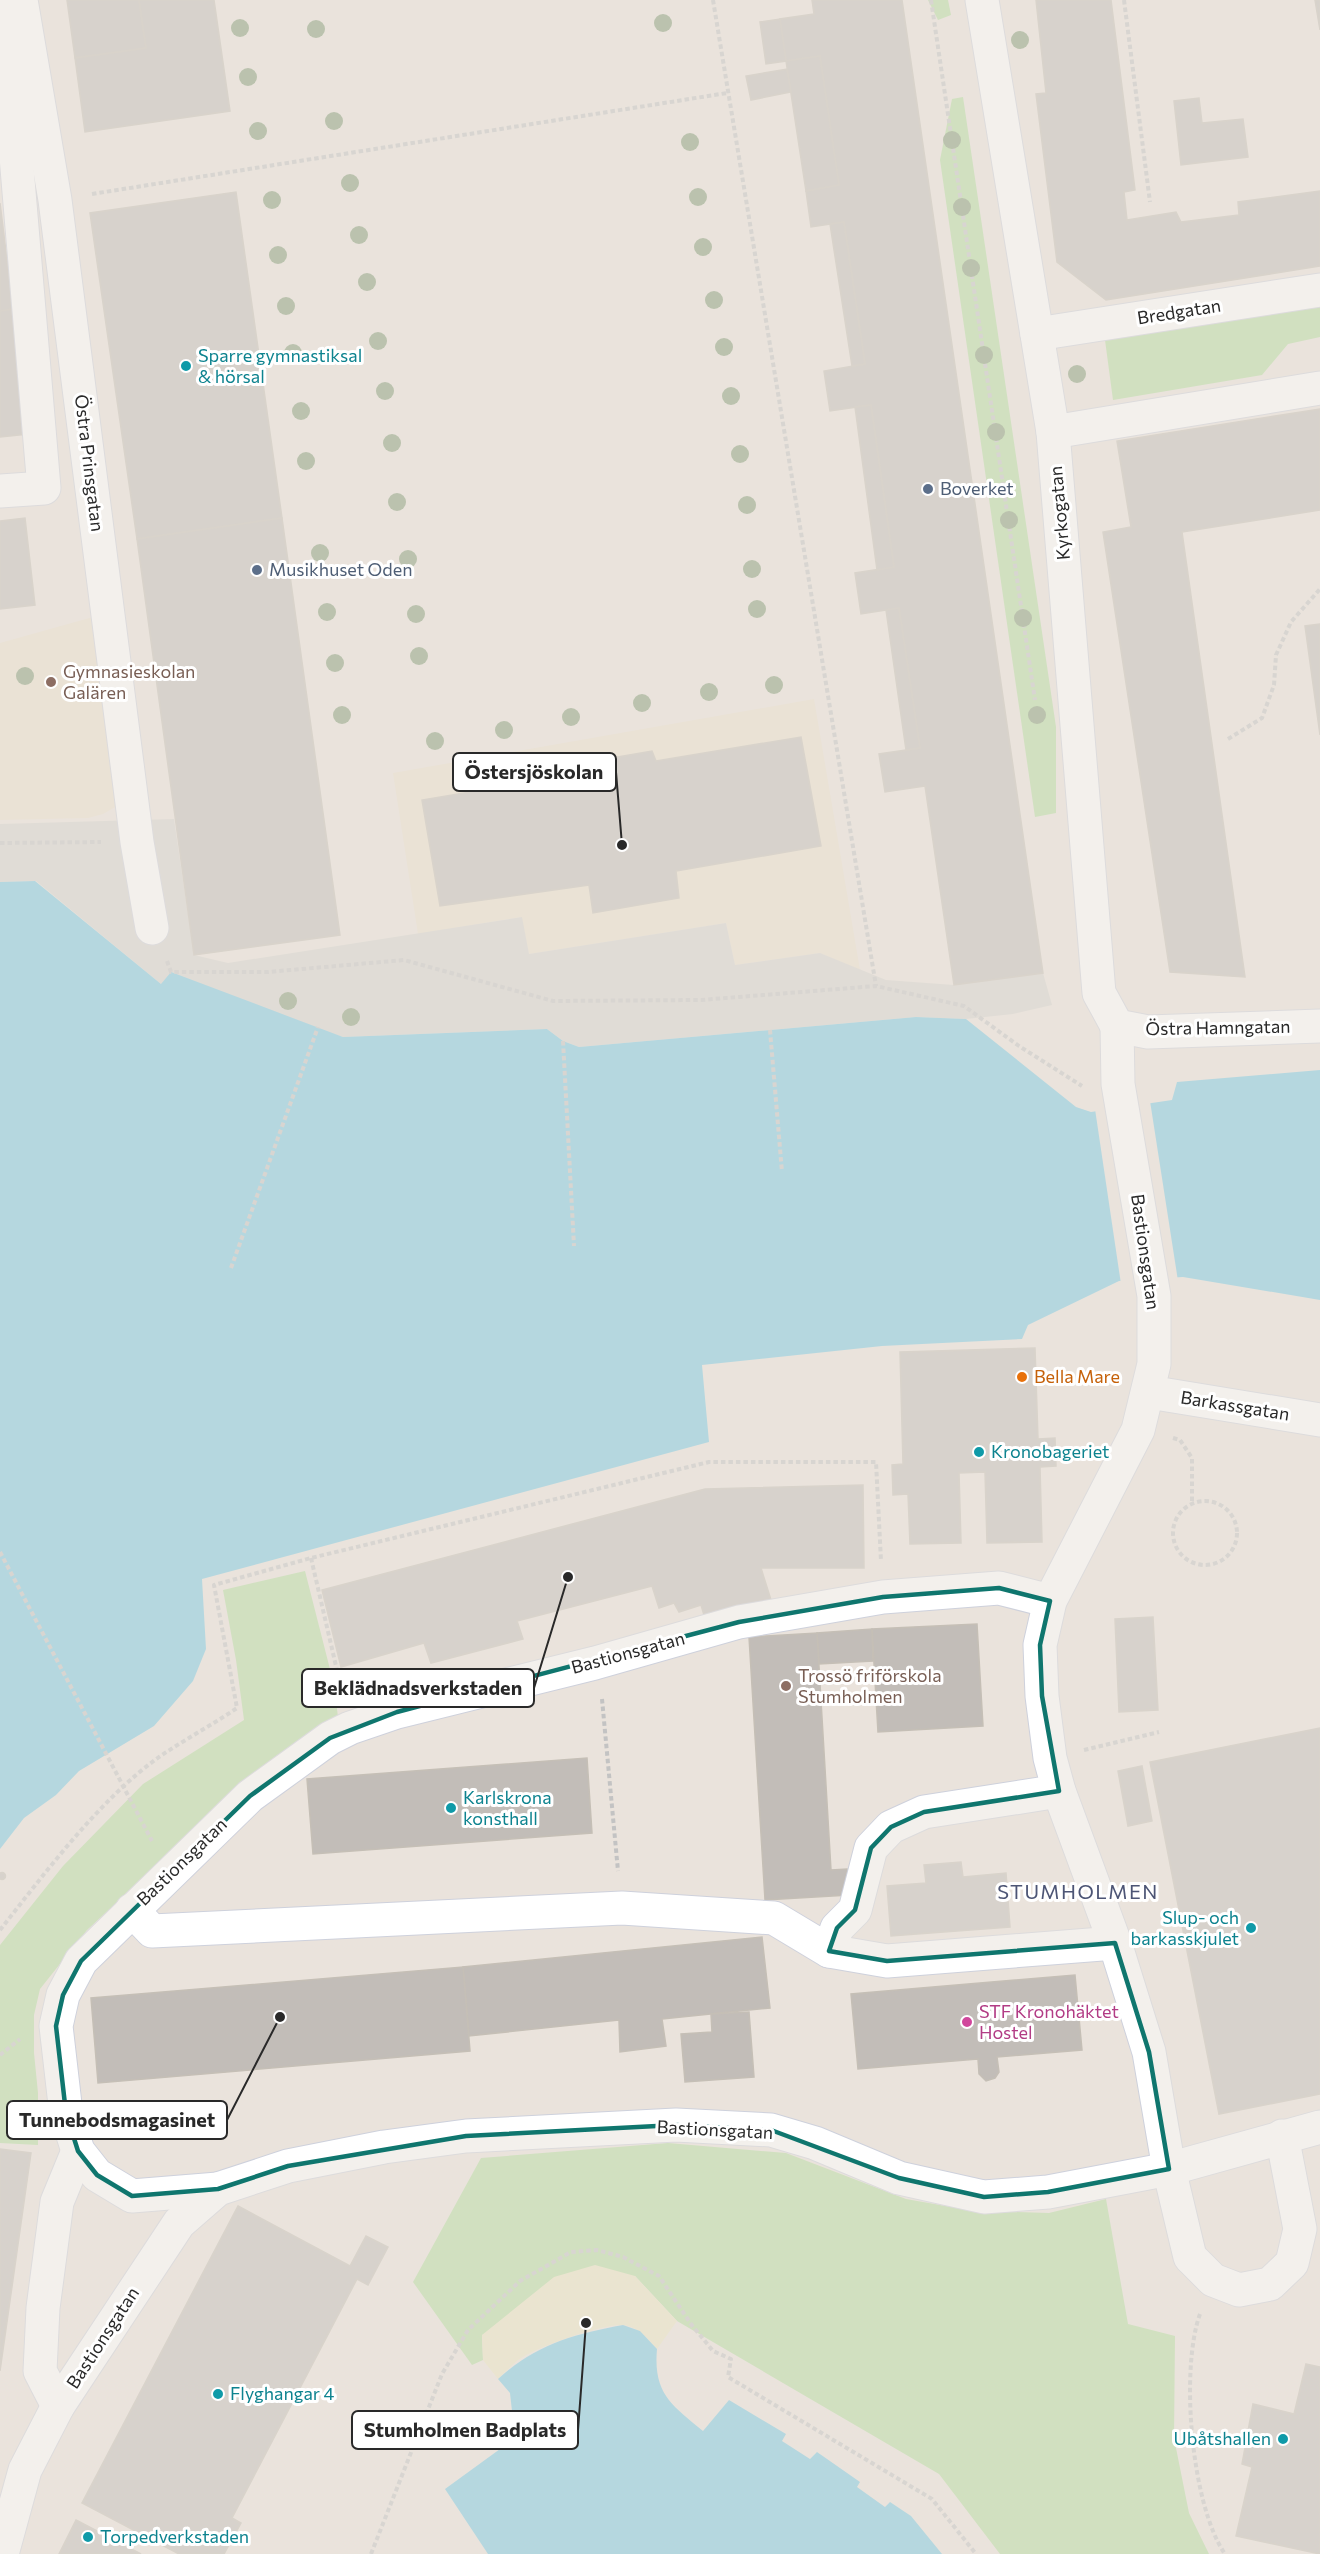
<svg xmlns="http://www.w3.org/2000/svg" width="1320" height="2554" viewBox="0 0 1320 2554" font-family="Commissioner,sans-serif">
  <style>
    .education { fill: #eae0cc }
    .green { fill: #b3dc9d }
    .sand { fill: #ece5c1 }
    .plaza { fill: #d6d3ce }
    .water { fill: #77c8e3 }
    .pier { fill: #eae3dc }
    .building { fill: #c2bdb8; stroke: #c5bfb6; stroke-width: 1.5 }
    .lines { fill: none; stroke-linecap: round; stroke-linejoin: round }
    .street-casing { stroke: #ced1dc; stroke-width: 35 }
    .secondary-casing { stroke: #ced1dc; stroke-width: 35 }
    .path { stroke: #c3c3c3; stroke-width: 4; stroke-dasharray: 4.5 3; stroke-linecap: butt }
    .street { stroke: #fff; stroke-width: 33 }
    .secondary { stroke: #fff; stroke-width: 33 }
    .tree { fill: #839a75 }
    .marked { fill: none; stroke: #0f766e; stroke-width: 4.5; stroke-linejoin: round }
    .culture-dot { fill: #0f9aa8; stroke: #fff; stroke-width: 2 }
    .service-dot { fill: #5c6f8a; stroke: #fff; stroke-width: 2 }
    .education-dot { fill: #8d6e63; stroke: #fff; stroke-width: 2 }
    .food-dot { fill: #e8710a; stroke: #fff; stroke-width: 2 }
    .hotel-dot { fill: #d1479c; stroke: #fff; stroke-width: 2 }
    .labels { text-anchor: middle; stroke-width: 6; stroke-linejoin: round; paint-order: stroke }
    .street-label { font-size: 18px; fill: #292929; stroke: #fff }
    .culture-label { font-size: 18px; fill: #0d838f; stroke: #fff; text-anchor: start }
    .service-label { font-size: 18px; fill: #4e5e75; stroke: #fff; text-anchor: start }
    .education-label { font-size: 18px; fill: #785e54; stroke: #fff; text-anchor: start }
    .food-label { font-size: 18px; fill: #c56008; stroke: #fff; text-anchor: start }
    .hotel-label { font-size: 18px; fill: #b23c85; stroke: #fff; text-anchor: start }
    .neighbourhood-label { font-size: 20px; letter-spacing: 1.5px; fill: #4d5575; stroke: #fff }
    .leader { fill: none; stroke: #292929; stroke-width: 2 }
    .callout-dot { fill: #292929; stroke: #fff; stroke-width: 2 }
    .callout { fill: #fff; stroke: #292929; stroke-width: 2 }
    .callout-label { font-size: 20px; text-anchor: middle; font-weight: bold; fill: #292929 }
  </style>
  <rect width="100%" height="100%" fill="#eae3dc"/>
  <!-- education -->
  <g class="education">
    <polygon points="93,617 117,806 103,814 88,818 0,820 0,643"/>
    <polygon points="814,699 860,970 820,953 735,965 726,923 529,954 521,917 418,934 393,773"/>
  </g>
  <!-- green -->
  <g class="green">
    <polygon points="928,0 948,0 951,15 938,20"/>
    <polygon points="963,97 1056,727 1056,813 1035,817 940,160 952,99"/>
    <polygon points="1320,305 1320,337 1288,344 1262,375 1113,400 1105,340"/>
    <polygon points="305,1571 334,1685 338,1717 215,1812 87,1930 40,1989 34,2015 34,2053 38,2093 38,2145 0,2143 0,1945 63,1866 143,1784 244,1720 236,1660 223,1590"/>
    <polygon points="668,2143 786,2153 906,2199 974,2211 1049,2213 1106,2199 1128,2324 1175,2336 1174,2438 1189,2513 1209,2554 1000,2554 939,2474 677,2321 635,2276 482,2335 483,2360 472,2365 413,2282 481,2158"/>
  </g>
  <!-- sand -->
  <path class="sand" d="M595,2265L635,2276L677,2321L657,2349C648,2339 638,2327 624,2325C603,2323 536,2347 518,2360C511,2366 504,2373 498,2379L483,2360L482,2335L554,2277Z"/>
  <!-- plaza -->
  <polygon class="plaza" points="174,819 194,955 228,963 522,917 529,954 726,923 735,965 820,953 886,980 954,985 1043,973 1052,1005 1013,1014 966,1019 916,1017 579,1047 563,1041 547,1029 343,1037 161,984 36,881 0,882 0,824"/>
  <!-- water -->
  <g class="water">
    <polygon points="35,881 161,984 171,972 343,1037 547,1029 563,1041 579,1047 916,1017 966,1019 1076,1107 1091,1112 1172,1100 1177,1082 1320,1070 1320,1300 1183,1277 1119,1281 1028,1325 1022,1339 882,1346 702,1365 709,1442 202,1579 206,1649 193,1681 154,1726 79,1771 56,1795 24,1818 0,1849 0,882"/>
    <path d="M623,2325L640,2331L657,2349C653,2394 672,2405 703,2431L729,2400L786,2434L782,2441L810,2459L817,2452L860,2482L857,2487L885,2507L890,2502L911,2516L942,2554H488L445,2489L515,2438L510,2393L498,2379C535,2345 573,2334 623,2325Z"/>
  </g>
  <!-- pier -->
  <polygon class="pier" points="1150,1101 1178,1281 1121,1284 1095,1109"/>
  <!-- building -->
  <g class="building">
    <polygon points="67,0 139,0 146,48 75,58"/>
    <polygon points="139,0 214,0 230,111 85,132 75,58 146,48"/>
    <polygon points="812,0 902,0 1043,973 954,985 925,786 885,792 879,754 920,748 899,608 861,614 855,573 894,567 871,405 830,411 824,371 865,364 844,222 811,227 806,191 839,185 820,56 786,61 780,19 814,14"/>
    <polygon points="1036,0 1111,0 1135,190 1124,192 1127,220 1176,212 1181,222 1239,215 1238,202 1320,191 1320,266 1106,300 1057,262 1036,94 1046,93"/>
    <polygon points="1315,0 1320,0 1320,30"/>
    <polygon points="780,19 786,61 766,64 760,22"/>
    <polygon points="820,56 839,185 806,191 786,61"/>
    <polygon points="787,69 791,92 751,100 746,76"/>
    <polygon points="1199,98 1202,123 1243,119 1248,157 1181,165 1174,101"/>
    <polygon points="236,192 282,518 137,539 90,213"/>
    <polygon points="0,203 13,309 0,311"/>
    <polygon points="844,222 865,364 852,366 830,224"/>
    <polygon points="13,309 28,434 0,437 0,311"/>
    <polygon points="871,405 894,567 877,570 855,407"/>
    <polygon points="1320,409 1320,510 1182,532 1245,977 1170,972 1103,532 1131,527 1117,441"/>
    <polygon points="25,518 35,605 0,609 0,521"/>
    <polygon points="282,518 340,935 194,955 137,539"/>
    <polygon points="899,608 920,748 906,750 886,610"/>
    <polygon points="1320,624 1320,735 1305,626"/>
    <polygon points="801,737 821,846 676,871 679,898 593,913 589,885 440,906 422,800 566,776 565,766 652,751 656,761"/>
    <polygon points="1035,1348 1038,1439 1055,1438 1056,1466 1040,1467 1042,1542 987,1543 985,1472 959,1473 961,1543 910,1544 908,1494 893,1495 892,1465 903,1464 900,1352"/>
    <polygon points="863,1485 864,1568 761,1568 771,1600 704,1615 701,1605 679,1612 674,1603 659,1608 652,1586 517,1621 523,1639 431,1663 424,1643 341,1667 322,1590 705,1489"/>
    <polygon points="1153,1617 1158,1710 1119,1712 1115,1619"/>
    <polygon points="977,1624 983,1726 878,1732 872,1629"/>
    <polygon points="872,1629 873,1661 819,1664 817,1633"/>
    <polygon points="817,1633 831,1870 847,1869 849,1895 765,1900 749,1637"/>
    <polygon points="1320,1728 1320,2094 1219,2114 1150,1762"/>
    <polygon points="587,1758 592,1833 313,1854 307,1779"/>
    <polygon points="1142,1766 1152,1821 1128,1826 1118,1771"/>
    <polygon points="961,1862 963,1877 1006,1873 1010,1927 891,1936 887,1886 926,1883 924,1865"/>
    <circle cx="2" cy="1876" r="3.5"/>
    <polygon points="762,1937 770,2008 662,2019 666,2046 620,2052 619,2020 469,2036 463,1967"/>
    <polygon points="463,1967 470,2051 98,2083 91,1998"/>
    <polygon points="1075,1975 1082,2050 997,2057 999,2072 995,2078 986,2081 979,2074 978,2059 858,2069 851,1994"/>
    <polygon points="749,2012 754,2077 685,2082 681,2034 712,2032 711,2014"/>
    <polygon points="0,2149 31,2153 0,2371"/>
    <polygon points="238,2206 350,2266 366,2236 388,2247 368,2285 357,2279 232,2518 241,2523 224,2554 179,2554 82,2503"/>
    <polygon points="1306,2364 1320,2367 1320,2554 1236,2536 1252,2467 1242,2464 1253,2404 1294,2414"/>
    <polygon points="76,2520 141,2554 59,2554"/>
  </g>
  <g class="lines">
    <defs>
      <g id="street">
        <polyline points="21,0 55,200 137,842 152,928"/>
        <polyline points="1037,334 1320,290"/>
        <polyline points="1053,432 1320,388"/>
        <polyline points="0,491 44,488 4,14"/>
        <polyline points="1117,1026 1118,1084 1154,1296 1154,1364 1138,1430 1050,1601 1040,1645 1042,1696 1050,1758 1059,1791 1115,1943 1149,2052 1169,2169 1190,2257 1213,2280 1239,2290 1270,2284 1292,2263 1300,2229 1282,2136"/>
        <polyline points="1149,1392 1320,1420"/>
        <polyline points="132,1910 152,1931 622,1908 774,1918 829,1951 887,1961 1115,1943"/>
        <polyline points="829,1951 837,1928 855,1910 871,1848 891,1827 924,1812 1059,1791"/>
        <polyline points="218,2189 132,2196 97,2175 78,2151 66,2113 56,2026 63,1995 81,1961 250,1796 330,1738 350,1728 397,1712 595,1663 739,1622 883,1597 999,1588 1050,1601"/>
        <polyline points="58,2406 40,2371 43,2308 57,2202 78,2151"/>
        <polyline points="2,2554 25,2470 58,2406 179,2223 218,2189 288,2166 384,2147 466,2136 676,2125 771,2130 815,2143 899,2178 984,2197 1048,2192 1169,2169 1320,2127"/>
      </g>
      <polyline id="secondary" points="982,0 1053,432 1099,993 1117,1026 1148,1032 1320,1026"/>
    </defs>
    <!-- street casing -->
    <use href="#street" class="street-casing"/>
    <!-- secondary casing -->
    <use href="#secondary" class="secondary-casing"/>
    <!-- path -->
    <g class="path">
      <polyline points="713,0 876,986"/>
      <polyline points="931,0 1035,700"/>
      <polyline points="1124,0 1150,202"/>
      <polyline points="92,194 727,93"/>
      <polyline points="1228,739 1262,718 1274,685 1276,655 1291,622 1320,589"/>
      <polyline points="0,843 101,842"/>
      <polyline points="167,961 171,972 268,972 404,960 553,1001 701,1000 876,986 964,1006 1019,1046 1082,1086"/>
      <polyline points="770,1030 782,1172"/>
      <polyline points="563,1041 574,1246"/>
      <polyline points="231,1268 318,1027"/>
      <polyline points="1173,1438 1180,1440 1192,1458 1192,1503"/>
      <circle cx="1205" cy="1533" r="32"/>
      <polyline points="0,1552 152,1841"/>
      <polyline points="311,1558 342,1692"/>
      <polyline points="602,1699 618,1871"/>
      <polyline points="1084,1750 1159,1732"/>
      <path d="M0,1930C45,1873 100,1799 159,1757C184,1740 212,1725 237,1708L214,1585L311,1558L709,1462H876L881,1561"/>
      <polyline points="0,2055 20,2039"/>
      <path d="M1200,2314C1180,2369 1191,2505 1225,2554"/>
      <polyline points="371,2554 442,2374 468,2330 520,2281 571,2252 597,2250 623,2257 659,2276 691,2324 713,2351 731,2359 728,2377 932,2499 976,2554"/>
    </g>
    <!-- street -->
    <use href="#street" class="street"/>
    <!-- secondary -->
    <use href="#secondary" class="secondary"/>
  </g>
  <!-- trees -->
  <g class="tree">
    <circle cx="663" cy="23" r="9"/>
    <circle cx="240" cy="28" r="9"/>
    <circle cx="316" cy="29" r="9"/>
    <circle cx="1020" cy="40" r="9"/>
    <circle cx="248" cy="77" r="9"/>
    <circle cx="334" cy="121" r="9"/>
    <circle cx="258" cy="131" r="9"/>
    <circle cx="952" cy="140" r="9"/>
    <circle cx="690" cy="142" r="9"/>
    <circle cx="350" cy="183" r="9"/>
    <circle cx="698" cy="197" r="9"/>
    <circle cx="272" cy="200" r="9"/>
    <circle cx="962" cy="207" r="9"/>
    <circle cx="359" cy="235" r="9"/>
    <circle cx="703" cy="247" r="9"/>
    <circle cx="278" cy="255" r="9"/>
    <circle cx="971" cy="268" r="9"/>
    <circle cx="367" cy="282" r="9"/>
    <circle cx="714" cy="300" r="9"/>
    <circle cx="286" cy="306" r="9"/>
    <circle cx="378" cy="341" r="9"/>
    <circle cx="724" cy="347" r="9"/>
    <circle cx="293" cy="353" r="9"/>
    <circle cx="984" cy="355" r="9"/>
    <circle cx="1077" cy="374" r="9"/>
    <circle cx="385" cy="391" r="9"/>
    <circle cx="731" cy="396" r="9"/>
    <circle cx="301" cy="411" r="9"/>
    <circle cx="996" cy="432" r="9"/>
    <circle cx="392" cy="443" r="9"/>
    <circle cx="740" cy="454" r="9"/>
    <circle cx="306" cy="461" r="9"/>
    <circle cx="397" cy="502" r="9"/>
    <circle cx="747" cy="505" r="9"/>
    <circle cx="1009" cy="520" r="9"/>
    <circle cx="320" cy="553" r="9"/>
    <circle cx="408" cy="559" r="9"/>
    <circle cx="752" cy="569" r="9"/>
    <circle cx="757" cy="609" r="9"/>
    <circle cx="327" cy="612" r="9"/>
    <circle cx="416" cy="614" r="9"/>
    <circle cx="1023" cy="618" r="9"/>
    <circle cx="419" cy="656" r="9"/>
    <circle cx="335" cy="663" r="9"/>
    <circle cx="25" cy="676" r="9"/>
    <circle cx="774" cy="685" r="9"/>
    <circle cx="709" cy="692" r="9"/>
    <circle cx="642" cy="703" r="9"/>
    <circle cx="342" cy="715" r="9"/>
    <circle cx="1037" cy="715" r="9"/>
    <circle cx="571" cy="717" r="9"/>
    <circle cx="504" cy="730" r="9"/>
    <circle cx="435" cy="741" r="9"/>
    <circle cx="288" cy="1001" r="9"/>
    <circle cx="351" cy="1017" r="9"/>
  </g>
  <!-- marked area -->
  <path d="M0 0H1320V2554H0ZM999,1588L1050,1601L1040,1645L1042,1696L1059,1791L924,1812L891,1827L871,1848L855,1910L837,1928L829,1951L887,1961L1115,1943L1149,2052L1169,2169L1048,2192L984,2197L899,2178L771,2130L676,2125L466,2136L288,2166L218,2189L132,2196L97,2175L78,2151L66,2113L56,2026L63,1995L81,1961L250,1796L330,1738L397,1712L739,1622L883,1597Z" fill="#eae3dc" fill-opacity=".55" fill-rule="evenodd"/>
  <path class="marked" d="M999,1588L1050,1601L1040,1645L1042,1696L1059,1791L924,1812L891,1827L871,1848L855,1910L837,1928L829,1951L887,1961L1115,1943L1149,2052L1169,2169L1048,2192L984,2197L899,2178L771,2130L676,2125L466,2136L288,2166L218,2189L132,2196L97,2175L78,2151L66,2113L56,2026L63,1995L81,1961L250,1796L330,1738L397,1712L739,1622L883,1597Z"/>
  <!-- markers -->
  <g class="culture-dot">
    <circle cx="186" cy="366" r="6"/>
    <circle cx="979" cy="1452" r="6"/>
    <circle cx="451" cy="1808" r="6"/>
    <circle cx="1251" cy="1928" r="6"/>
    <circle cx="218" cy="2394" r="6"/>
    <circle cx="1283" cy="2439" r="6"/>
    <circle cx="88" cy="2537" r="6"/>
  </g>
  <g class="service-dot">
    <circle cx="928" cy="489" r="6"/>
    <circle cx="257" cy="570" r="6"/>
  </g>
  <g class="education-dot">
    <circle cx="51" cy="682" r="6"/>
    <circle cx="786" cy="1686" r="6"/>
  </g>
  <circle class="food-dot" cx="1022" cy="1377" r="6"/>
  <circle class="hotel-dot" cx="967" cy="2022" r="6"/>
  <g class="labels">
    <!-- street labels -->
    <g class="street-label">
      <text transform="translate(1179 312) rotate(-9)" y="6">Bredgatan</text>
      <text transform="translate(89 463) rotate(83)" y="6">Östra Prinsgatan</text>
      <text transform="translate(1060 513) rotate(-95)" y="6">Kyrkogatan</text>
      <text transform="translate(1218 1028) rotate(-1)" y="6">Östra Hamngatan</text>
      <text transform="translate(1145 1252) rotate(82)" y="6">Bastionsgatan</text>
      <text transform="translate(1235 1406) rotate(9)" y="6">Barkassgatan</text>
      <text transform="translate(628 1653) rotate(-15)" y="6">Bastionsgatan</text>
      <text transform="translate(182 1862) rotate(-44)" y="6">Bastionsgatan</text>
      <text transform="translate(715 2130) rotate(3)" y="6">Bastionsgatan</text>
      <text transform="translate(103 2338) rotate(-57)" y="6">Bastionsgatan</text>
    </g>
    <!-- culture labels -->
    <g class="culture-label">
      <text x="198" y="362">Sparre gymnastiksal<tspan x="198" dy="21">&amp; hörsal</tspan></text>
      <text x="991" y="1458">Kronobageriet</text>
      <text x="463" y="1804">Karlskrona<tspan x="463" dy="21">konsthall</tspan></text>
      <text x="1239" y="1924" text-anchor="end">Slup- och<tspan x="1239" dy="21">barkasskjulet</tspan></text>
      <text x="230" y="2400">Flyghangar 4</text>
      <text x="1271" y="2445" text-anchor="end">Ubåtshallen</text>
      <text x="100" y="2543">Torpedverkstaden</text>
    </g>
    <!-- service labels -->
    <g class="service-label">
      <text x="940" y="495">Boverket</text>
      <text x="269" y="576">Musikhuset Oden</text>
    </g>
    <!-- education labels -->
    <g class="education-label">
      <text x="63" y="678">Gymnasieskolan<tspan x="63" dy="21">Galären</tspan></text>
      <text x="798" y="1682">Trossö friförskola<tspan x="798" dy="21">Stumholmen</tspan></text>
    </g>
    <!-- food labels -->
    <g class="food-label">
      <text x="1034" y="1383">Bella Mare</text>
    </g>
    <!-- hotel labels -->
    <g class="hotel-label">
      <text x="979" y="2018">STF Kronohäktet<tspan x="979" dy="21">Hostel</tspan></text>
    </g>
    <!-- neighbourhood labels -->
    <g class="neighbourhood-label">
      <text x="1078" y="1899">STUMHOLMEN</text>
    </g>
  </g>
  <!-- callouts -->
  <path class="leader" d="M622 845L616 772M568 1577L534 1688M280 2017L227 2120M586 2323L578 2430"/>
  <g class="callout-dot">
    <circle cx="622" cy="845" r="6"/>
    <circle cx="568" cy="1577" r="6"/>
    <circle cx="280" cy="2017" r="6"/>
    <circle cx="586" cy="2323" r="6"/>
  </g>
  <g class="callout">
    <rect x="453" y="753" width="163" height="38" rx="6"/>
    <rect x="302" y="1669" width="232" height="38" rx="6"/>
    <rect x="7" y="2101" width="220" height="38" rx="6"/>
    <rect x="352" y="2411" width="226" height="38" rx="6"/>
  </g>
  <g class="callout-label">
    <text x="534" y="779">Östersjöskolan</text>
    <text x="418" y="1695">Beklädnadsverkstaden</text>
    <text x="117" y="2127">Tunnebodsmagasinet</text>
    <text x="465" y="2437">Stumholmen Badplats</text>
  </g>
</svg>
